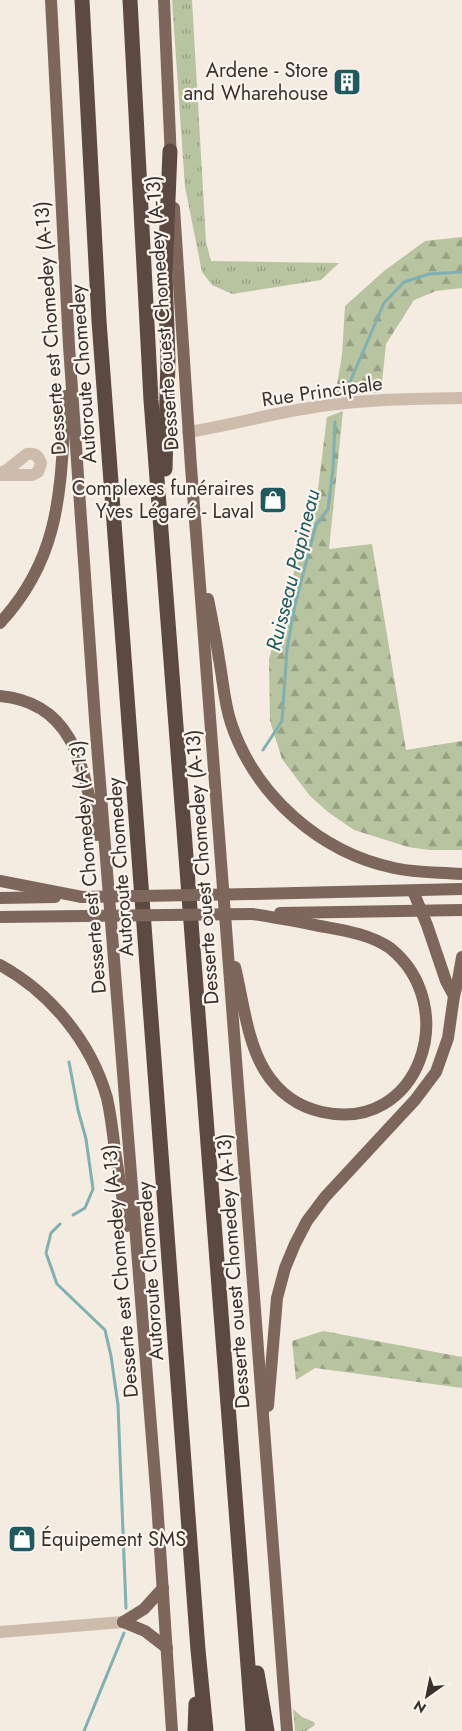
<svg xmlns="http://www.w3.org/2000/svg" width="462" height="1731" viewBox="0 0 462 1731" font-family="Jost,sans-serif">
  <style>
    .grass { fill: url(#grass-tufts) }
    .forest { fill: url(#forest-firs) }
    .lines { fill: none; stroke-linecap: round; stroke-linejoin: round }
    .stream { stroke: #7fb0b2; stroke-width: 3 }
    .minor { stroke: #cdbbac; stroke-width: 12 }
    .major { stroke: #7d675c; stroke-width: 12 }
    .highway { stroke: #5c4a42; stroke-width: 15 }
    .major-bridge { stroke: #7d675c; stroke-width: 12 }
    .labels { text-anchor: middle; stroke-width: 4.5; stroke-linejoin: round; paint-order: stroke }
    .poi-label { font-size: 20px; fill: #3b302b; stroke: #fbf5ee; text-anchor: end }
    .street-label { font-size: 20px; fill: #3b302b; stroke: #fbf5ee }
    .water-label { font-size: 21px; font-style: italic; fill: #1f5a5e; stroke: #fbf5ee }
  </style>
  <defs>
    <pattern id="grass-tufts" width="24" height="20" patternUnits="userSpaceOnUse" patternTransform="scale(1.25)"><rect width="24" height="20" fill="#b8c4a0"/><path d="M3 7l-1-3M5 7V3M7 7l1-3M15 17l-1-3M17 17v-4M19 17l1-3" fill="none" stroke="#97a083"/></pattern>
    <pattern id="forest-firs" width="22" height="20" patternUnits="userSpaceOnUse" patternTransform="scale(1.25)"><rect width="22" height="20" fill="#b8c4a0"/><path d="M5 1l3.5 6h-7zM16 11l3.5 6h-7z" fill="#97a083"/></pattern>
  </defs>
  <rect width="100%" height="100%" fill="#f4ebe1"/>
  <!-- grass -->
  <g class="grass">
    <polygon points="172,0 192,0 206,242 211,261 339,263 321,280 232,294 212,285 202,272 185,187"/>
    <polygon points="293,1709 302,1717 314,1722 315,1725 306,1731 295,1731"/>
  </g>
  <!-- forest -->
  <g class="forest">
    <polygon points="462,237 462,288 436,291 414,300 386,344 381,392 335,397 342,355 345,306 384,271 425,241"/>
    <polygon points="343,411 329,549 372,544 406,750 462,741 462,850 429,850 408,847 354,830 328,812 310,796 282,759 270,721 269,659 318,489 327,417"/>
    <polygon points="323,1331 462,1357 462,1388 315,1368 296,1380 292,1341"/>
  </g>
  <g class="lines">
    <!-- stream -->
    <g class="stream">
      <polyline points="344,396 384,303 404,282 429,274 462,272"/>
      <polyline points="263,750 282,721 287,649 295,605 316,525 328,509 333,469 335,422"/>
      <polyline points="69,1062 78,1110 86,1139 93,1189 85,1208 73,1215"/>
      <polyline points="60,1224 51,1233 46,1253 57,1284 105,1330 111,1356 118,1405 126,1608"/>
      <polyline points="84,1731 124,1633"/>
    </g>
    <!-- minor -->
    <g class="minor">
      <path d="M188,432C229,426 268,414 309,408C359,399 411,399 462,398"/>
      <path d="M0,473L7,470L27,454C35,453 38,455 41,463L38,472L32,475H0"/>
      <polyline points="0,1632 123,1622"/>
    </g>
    <!-- major -->
    <g class="major">
      <polyline points="51,0 69,346 95,720 157,1502 172,1731"/>
      <polyline points="164,0 171,160"/>
      <polyline points="174,208 191,467 287,1731"/>
      <path d="M208,599C212,619 216,639 219,659C223,680 224,702 231,723C255,795 319,852 394,868C416,873 439,872 462,874"/>
      <path d="M0,623C64,554 60,483 66,396"/>
      <path d="M0,696C78,703 84,774 97,835"/>
      <polyline points="0,881 82,897"/>
      <polyline points="413,891 427,925 446,981 454,996"/>
      <polyline points="251,894 462,889"/>
      <polyline points="0,898 55,897"/>
      <polyline points="280,913 462,910"/>
      <polyline points="0,917 84,916"/>
      <path d="M0,965C51,993 91,1042 107,1098C111,1116 113,1133 115,1151C119,1176 123,1201 127,1226"/>
      <path d="M235,967C243,1000 247,1042 265,1071C278,1092 298,1107 322,1112C420,1134 462,1006 390,948C368,933 341,930 315,925C294,921 273,917 252,914"/>
      <polyline points="268,1406 277,1298 285,1268 295,1244 307,1221 325,1197 415,1100 436,1072 448,1038 454,996 458,980 462,957"/>
      <polyline points="123,1622 144,1609 163,1588"/>
      <polyline points="123,1622 145,1631 167,1648"/>
    </g>
    <!-- highway -->
    <g class="highway">
      <polyline points="82,0 99,321 198,1650 206,1731"/>
      <polyline points="130,0 151,400 253,1731"/>
      <polyline points="165,469 168,360 165,273 170,151"/>
      <polyline points="257,1673 267,1731"/>
      <polyline points="195,1731 196,1704"/>
    </g>
    <!-- major-bridge -->
    <g class="major-bridge">
      <polyline points="82,897 251,894"/>
      <polyline points="84,916 252,914"/>
    </g>
  </g>
  <!-- icons -->
  <defs>
    <symbol id="building-square" viewBox="-11 -11 22 22"><rect x="-9" y="-9" width="18" height="18" rx="4" fill="#1f5a5e" stroke="#fbf5ee"/><path d="M-4-6H4V6H1V3H-1V6H-4ZM-2.5-4.3h1.7v1.8h-1.7ZM.8-4.3h1.7v1.8H.8ZM-2.5-1h1.7V.8h-1.7ZM.8-1h1.7V.8H.8Z" fill="#fff"/></symbol>
    <symbol id="shop-square" viewBox="-11 -11 22 22"><rect x="-9" y="-9" width="18" height="18" rx="4" fill="#1f5a5e" stroke="#fbf5ee"/><path d="M-5-2.5h2.3a2.7 3.5 0 0 1 5.4 0H5L5.5 6h-11ZM-1.5-2.5h3a1.5 2.3 0 0 0-3 0Z" fill="#fff"/></symbol>
  </defs>
  <g fill-rule="evenodd">
    <use href="#building-square" x="331" y="66" width="32" height="32"/>
    <use href="#shop-square" x="257" y="484" width="32" height="32"/>
    <use href="#shop-square" x="6" y="1523" width="32" height="32"/>
  </g>
  <g class="labels">
    <!-- poi labels -->
    <g class="poi-label">
      <text x="328" y="77">Ardene - Store<tspan x="328" dy="23">and Wharehouse</tspan></text>
      <text x="254" y="495">Complexes funéraires<tspan x="254" dy="23">Yves Légaré - Laval</tspan></text>
      <text x="41" y="1546" text-anchor="start">Équipement SMS</text>
    </g>
    <!-- street labels -->
    <g class="street-label">
      <text transform="translate(162 313) rotate(-94)" y="7">Desserte ouest Chomedey (A-13)</text>
      <text transform="translate(50 328) rotate(-94)" y="7">Desserte est Chomedey (A-13)</text>
      <text transform="translate(83 374) rotate(-94)" y="7">Autoroute Chomedey</text>
      <text transform="translate(322 391) rotate(-8)" y="7">Rue Principale</text>
      <text transform="translate(88 867) rotate(-95)" y="7">Desserte est Chomedey (A-13)</text>
      <text transform="translate(120 867) rotate(-94)" y="7">Autoroute Chomedey</text>
      <text transform="translate(202 867) rotate(-94)" y="7">Desserte ouest Chomedey (A-13)</text>
      <text transform="translate(120 1271) rotate(-95)" y="7">Desserte est Chomedey (A-13)</text>
      <text transform="translate(150 1271) rotate(-94)" y="7">Autoroute Chomedey</text>
      <text transform="translate(233 1271) rotate(-94)" y="7">Desserte ouest Chomedey (A-13)</text>
    </g>
    <!-- water labels -->
    <g class="water-label">
      <text transform="translate(293 570) rotate(-76)" y="7">Ruisseau Papineau</text>
    </g>
  </g>
  <!-- north arrow -->
  <g transform="translate(427 1696) rotate(213)" stroke="#fbf5ee" stroke-width="4" paint-order="stroke">
  <path d="M0-4L9 19L0 12L-9 19Z" fill="#3b302b"/>
  <text y="-8" font-size="14" font-weight="bold" text-anchor="middle" fill="#3b302b">N</text>
  </g>
</svg>
